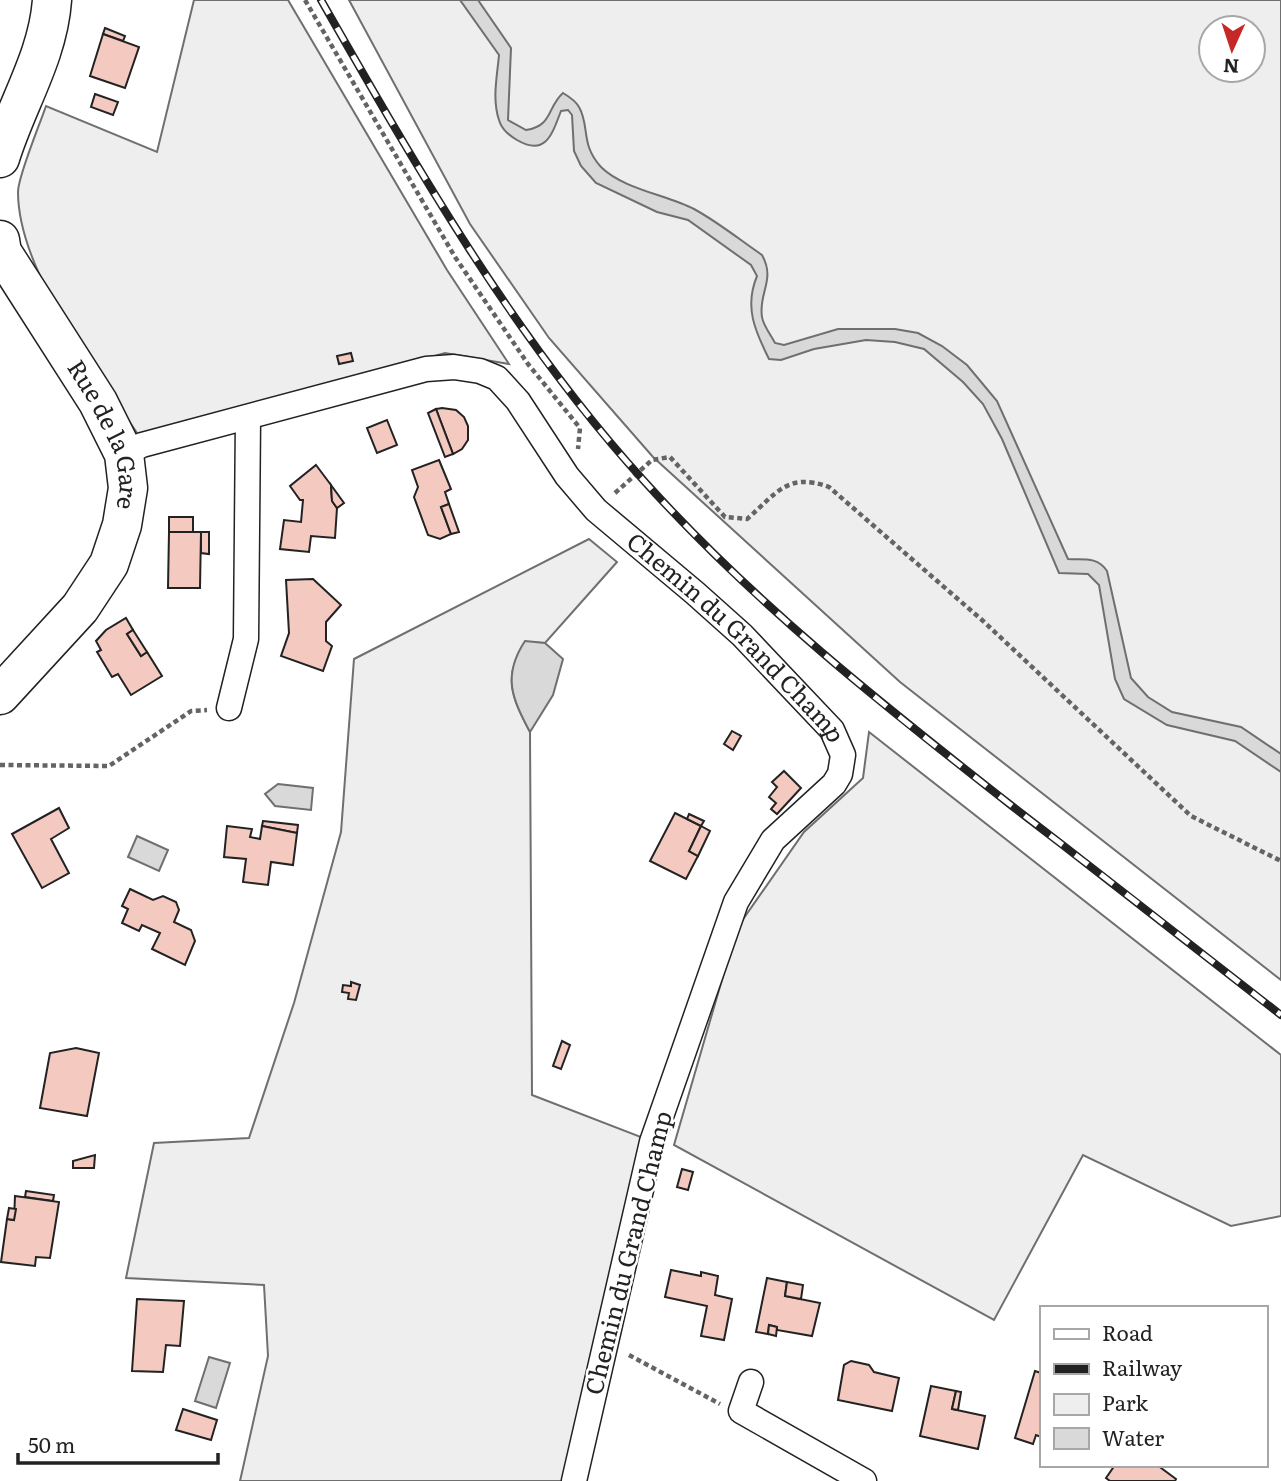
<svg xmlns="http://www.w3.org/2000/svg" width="1281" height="1481" viewBox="0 0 1281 1481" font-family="Literata,serif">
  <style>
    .green { fill: #eee; stroke: #6f6f6f; stroke-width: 2; fill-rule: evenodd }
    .water { fill: #d9d9d9; stroke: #6f6f6f; stroke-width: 2 }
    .building { fill: #f3c9c0; stroke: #222; stroke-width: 2 }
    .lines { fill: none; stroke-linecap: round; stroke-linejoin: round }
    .minor-casing { stroke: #222; stroke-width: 27 }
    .primary-casing { stroke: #222; stroke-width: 41 }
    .path { stroke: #646464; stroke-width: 4.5; stroke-dasharray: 5 3.5; stroke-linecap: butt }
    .minor { stroke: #fff; stroke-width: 24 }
    .primary { stroke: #fff; stroke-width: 38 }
    .rail-casing { stroke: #222; stroke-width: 8 }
    .rail { stroke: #fff; stroke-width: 5; stroke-dasharray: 16; stroke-linecap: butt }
    .labels { text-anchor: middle; stroke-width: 5; stroke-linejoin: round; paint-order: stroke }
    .street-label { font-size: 24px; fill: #222; stroke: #fff }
  </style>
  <rect width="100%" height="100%" fill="#fff"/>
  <!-- green -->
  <g class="green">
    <path d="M194,0H288L447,270L509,364L445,353L141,439C98,374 18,271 18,192C18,176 40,124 46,106L157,152Z"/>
    <path d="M349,0H1281V980L900,682L653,457L549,338L470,224ZM1211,28H1253V70H1211Z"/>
    <path d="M589,539L617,562L545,643L525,642C502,676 512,698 530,732L532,1095L641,1137L563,1481H240L268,1356L264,1285L126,1278L154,1143L249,1138L294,1003L341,832L354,659Z"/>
    <polygon points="869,732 1281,1055 1281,1216 1231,1226 1083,1155 994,1320 674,1145 737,928 804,832 863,778"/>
  </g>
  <!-- water -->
  <g class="water">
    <path d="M460,0H478L511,48L508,120L526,130C553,126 547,107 563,93C568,96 576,101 579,107C590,126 580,144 601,167C623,189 667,195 694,209C718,222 740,240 762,255C776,280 758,293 762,317C763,325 771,335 775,343L784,345L838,329H895L918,333L942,346L967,365L997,401L1068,559C1083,560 1097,556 1107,571L1131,678L1148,697L1172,712L1241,727L1281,754V772L1235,741L1167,725L1124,699L1115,679L1099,585L1088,574L1059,573L1002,439L983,404L963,382L924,349L895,342L866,340L814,349L781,360L769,359C755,331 744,307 757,276L751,265L688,220L657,212L596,183L581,166L574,151L572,115L568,110L561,111C552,134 546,157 517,140C509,135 502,130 499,120C492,99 497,77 499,55Z"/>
    <path d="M525,641L545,643L563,659L553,695L530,732C512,698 502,676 525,641Z"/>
    <polygon points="278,784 313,788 311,810 275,806 265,794"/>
    <polygon points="137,836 168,850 159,871 128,857"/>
    <polygon points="209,1357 230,1363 216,1408 195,1401"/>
  </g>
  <!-- building -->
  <g class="building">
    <polygon points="105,28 125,36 123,41 103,34"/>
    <polygon points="103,34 139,47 125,88 90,76"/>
    <polygon points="95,94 118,102 113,115 91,107"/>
    <polygon points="351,353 353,361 339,364 337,356"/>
    <polygon points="442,408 456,410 464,417 468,426 468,440 462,449 453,454 436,409"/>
    <polygon points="436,409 453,454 445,457 428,413"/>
    <polygon points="387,420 397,445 377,453 367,428"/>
    <polygon points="439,460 451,489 445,492 449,504 441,507 451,534 440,539 428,535 414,497 418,487 412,470"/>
    <polygon points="316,465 331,485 332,501 337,508 335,538 311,536 309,552 280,549 284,520 301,522 303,500 300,500 290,486"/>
    <polygon points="331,485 344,503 337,508 332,501"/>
    <polygon points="449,504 459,532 451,534 441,507"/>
    <rect x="169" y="517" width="24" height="15"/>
    <polygon points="169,532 201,532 200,588 168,588"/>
    <polygon points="201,532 209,532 209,554 201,553"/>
    <polygon points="313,579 341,605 326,622 326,641 332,646 323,671 281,656 289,633 286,580"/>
    <polygon points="126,618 133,630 127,634 141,656 147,652 162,676 131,695 118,674 112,677 97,652 101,650 96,641 106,630"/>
    <polygon points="133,630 147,652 141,656 127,634"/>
    <polygon points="732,731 741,736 733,750 724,744"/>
    <polygon points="784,771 801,788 777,814 771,809 776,803 769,797 777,787 772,782"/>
    <polygon points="59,808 69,828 51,839 69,873 42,888 12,834"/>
    <polygon points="675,813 701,826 689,851 698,856 686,879 650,861"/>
    <polygon points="689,814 704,821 701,826 687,819"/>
    <polygon points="263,821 298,825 297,833 262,826"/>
    <polygon points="227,826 252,829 250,837 260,839 262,826 297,833 293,865 271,862 268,885 243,882 246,859 224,857"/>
    <polygon points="701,826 710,831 698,856 689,851"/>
    <polygon points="130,889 153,900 163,896 176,902 179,910 174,922 191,930 195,941 185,965 152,949 160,933 142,925 139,931 122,923 128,909 122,906"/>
    <polygon points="351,982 360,985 356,1000 348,999 349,993 342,992 343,985 351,986"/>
    <polygon points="562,1041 570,1045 561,1069 553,1066"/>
    <polygon points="76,1048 99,1053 87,1116 40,1108 50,1053"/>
    <polygon points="95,1155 94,1168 73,1168 73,1161"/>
    <polygon points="682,1169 693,1172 688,1190 677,1187"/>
    <polygon points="26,1191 54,1195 53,1201 25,1197"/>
    <polygon points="15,1196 59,1202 50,1258 36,1257 35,1266 1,1262 7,1219 14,1220"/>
    <polygon points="9,1208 16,1209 14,1220 7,1219"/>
    <polygon points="671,1270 701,1276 701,1272 718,1276 715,1295 732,1299 724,1340 701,1336 707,1306 665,1297"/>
    <polygon points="767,1278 787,1282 785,1296 820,1303 812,1336 777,1330 777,1327 769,1325 768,1334 756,1332"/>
    <polygon points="787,1282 803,1285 801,1299 785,1296"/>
    <polygon points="137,1299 184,1301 180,1346 166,1345 163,1372 132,1371"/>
    <polygon points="769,1325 777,1327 776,1336 768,1334"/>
    <polygon points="851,1361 869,1365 874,1372 899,1378 892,1411 838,1400 844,1365"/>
    <polygon points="1035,1371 1041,1373 1041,1437 1036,1435 1033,1444 1015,1438"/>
    <polygon points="931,1386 956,1391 952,1409 985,1416 978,1449 920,1436"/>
    <polygon points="956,1391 961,1392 958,1410 952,1409"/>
    <polygon points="183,1409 217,1420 211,1440 176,1430"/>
    <polygon points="1115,1465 1157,1465 1176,1479 1175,1481 1110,1481 1106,1478"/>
  </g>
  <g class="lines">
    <defs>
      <g id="minor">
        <path id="s1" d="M124,454L142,445L426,369L454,367L480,371L497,378L518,401L567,476L596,510L695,593L742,635L832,730L843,755L840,774L834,784L773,840L736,902L652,1142L574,1481"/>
        <polyline points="229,708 246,639 248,418"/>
        <polyline points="751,1382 741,1411 864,1481"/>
      </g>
      <g id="primary">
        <path d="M0,158C16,105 48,57 52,0"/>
        <path id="s2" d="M0,240L2,252L98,402L124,454L128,488L122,525L109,564L80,608L0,695"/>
      </g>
    </defs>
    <!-- minor casing -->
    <use href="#minor" class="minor-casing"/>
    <!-- primary casing -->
    <use href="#primary" class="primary-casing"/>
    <!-- path -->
    <g class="path">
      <polyline points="305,0 455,257 528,364 580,428 578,449"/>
      <path d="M615,493L652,460L670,457L725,517L747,519C777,493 787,472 829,487L982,620L1191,816L1281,861"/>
      <polyline points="0,765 109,766 191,711 207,710"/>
      <polyline points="629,1355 720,1404"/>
    </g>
    <!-- minor -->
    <use href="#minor" class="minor"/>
    <!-- primary -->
    <use href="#primary" class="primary"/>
    <defs>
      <path id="rail" d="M321,0C417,168 514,338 645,482C755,604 883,705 1012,806C1102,875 1191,945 1281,1015"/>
    </defs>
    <!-- rail casing -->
    <use href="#rail" class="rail-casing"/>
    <!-- rail -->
    <use href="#rail" class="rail"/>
  </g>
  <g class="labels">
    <!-- street labels -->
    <g class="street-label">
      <text dy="8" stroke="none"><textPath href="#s2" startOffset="224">Rue de la Gare</textPath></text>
      <text dy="8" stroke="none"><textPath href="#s1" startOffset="742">Chemin du Grand Champ</textPath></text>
      <text transform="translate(629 1253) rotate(-76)" y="8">Chemin du Grand Champ</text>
    </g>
  </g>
  <!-- legend -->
  <rect x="1040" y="1306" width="228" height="161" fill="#ffffff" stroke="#a7a7a7" stroke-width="2"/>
  <rect x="1054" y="1329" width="35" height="10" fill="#ffffff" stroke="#a7a7a7" stroke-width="2"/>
  <text x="1102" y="1341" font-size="21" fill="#222222">Road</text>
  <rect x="1054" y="1364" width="35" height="10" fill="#222222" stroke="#a7a7a7" stroke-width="2"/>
  <text x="1102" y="1376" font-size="21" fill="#222222">Railway</text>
  <rect x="1054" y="1394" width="35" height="21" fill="#eeeeee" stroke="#a7a7a7" stroke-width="2"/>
  <text x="1102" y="1411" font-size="21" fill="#222222">Park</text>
  <rect x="1054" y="1428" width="35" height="21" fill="#d9d9d9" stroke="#a7a7a7" stroke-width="2"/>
  <text x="1102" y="1446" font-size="21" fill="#222222">Water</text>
  <!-- north arrow -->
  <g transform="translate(1232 49) rotate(183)"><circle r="33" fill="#ffffff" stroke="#a7a7a7" stroke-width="2"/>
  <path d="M0-5L12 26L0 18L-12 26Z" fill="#c62828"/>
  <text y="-10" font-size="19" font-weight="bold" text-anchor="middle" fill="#222222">N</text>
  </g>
  <!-- scale -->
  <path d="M18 1453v10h200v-10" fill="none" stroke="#222222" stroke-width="3.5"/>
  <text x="28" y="1453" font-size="21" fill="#222222" stroke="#ffffff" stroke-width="5" paint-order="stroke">50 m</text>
</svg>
